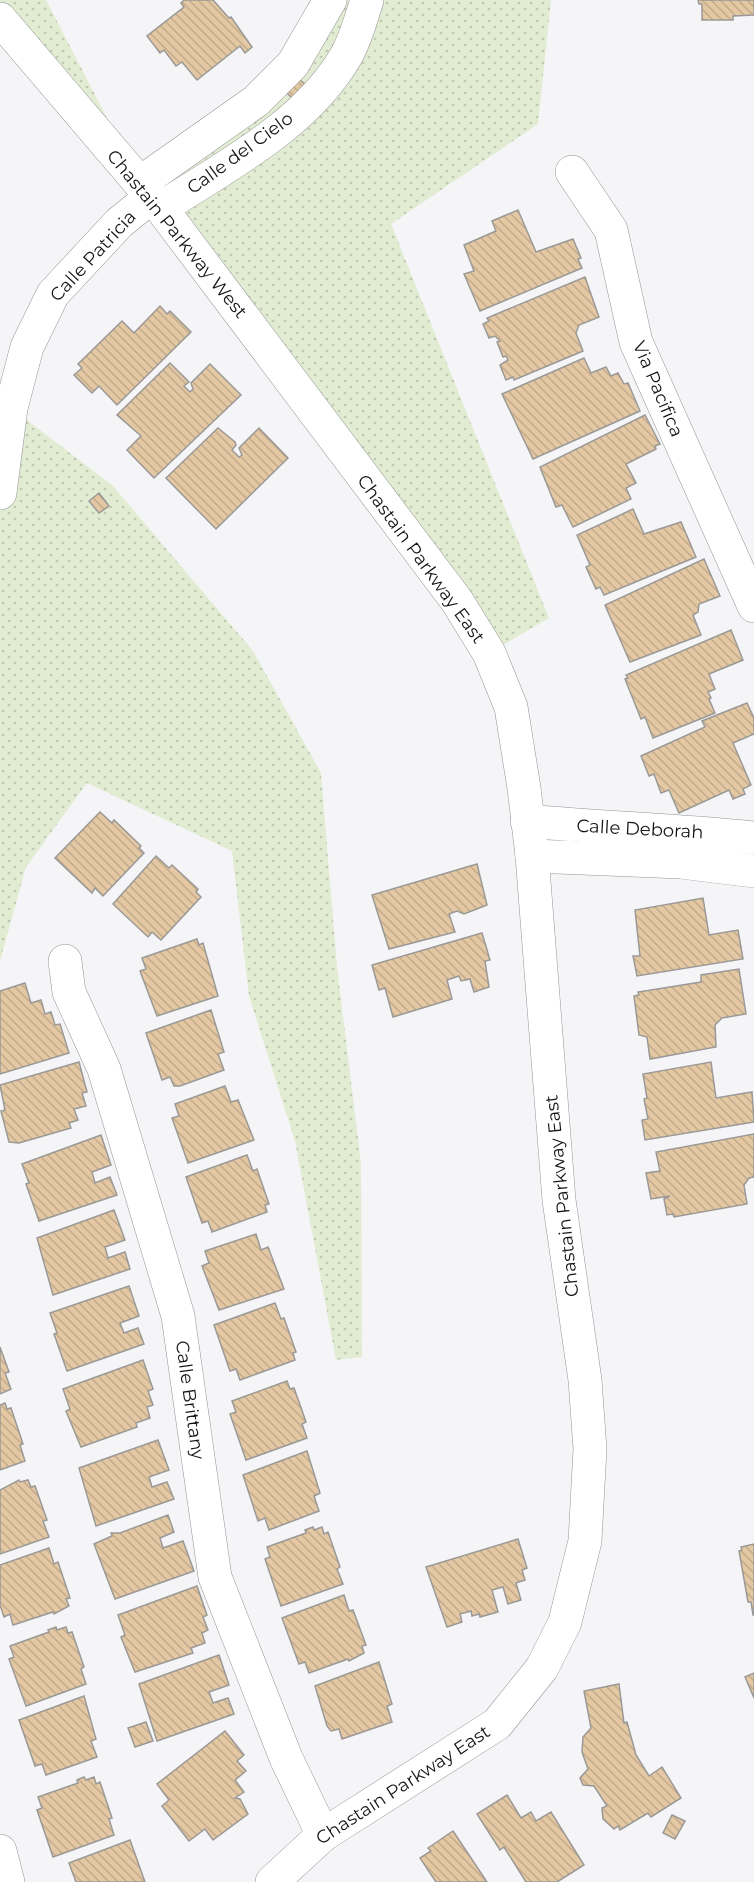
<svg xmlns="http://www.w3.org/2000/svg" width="754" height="1882" viewBox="0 0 754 1882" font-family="Montserrat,sans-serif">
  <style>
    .grass { fill: url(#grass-dots) }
    .building { fill: url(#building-back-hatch); stroke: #9a9997; stroke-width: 1.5 }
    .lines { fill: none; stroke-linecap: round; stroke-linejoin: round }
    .street-casing { stroke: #949597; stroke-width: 34 }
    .street { stroke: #fff; stroke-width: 33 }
    .labels { text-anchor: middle; stroke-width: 4.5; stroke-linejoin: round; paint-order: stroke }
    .street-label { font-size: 18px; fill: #141415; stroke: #fff }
  </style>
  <defs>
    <pattern id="grass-dots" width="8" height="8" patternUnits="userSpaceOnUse" patternTransform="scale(1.5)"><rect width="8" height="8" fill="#e1ecd2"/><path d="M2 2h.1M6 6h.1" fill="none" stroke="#c0cab3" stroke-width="1.8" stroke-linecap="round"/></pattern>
    <pattern id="building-back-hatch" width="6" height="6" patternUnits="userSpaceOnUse" patternTransform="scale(1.5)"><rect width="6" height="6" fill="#e4c8a3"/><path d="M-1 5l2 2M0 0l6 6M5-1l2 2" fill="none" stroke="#c3ab8b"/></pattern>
  </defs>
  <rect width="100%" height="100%" fill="#f5f5f7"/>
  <!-- grass -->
  <g class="grass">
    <polygon points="0,0 46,0 140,182 207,133 330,0 551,0 538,124 391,224 549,618 489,653 0,19"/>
    <polygon points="11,408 112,485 253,651 321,773 337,967 361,1163 362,1357 336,1360 295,1141 249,996 232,851 87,783 26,867 0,961 0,493"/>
  </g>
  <!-- building -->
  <g class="building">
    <polygon points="184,0 213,0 229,18 231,17 252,47 245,53 240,46 197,80 182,62 176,66 164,50 160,53 147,36 184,7 181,3"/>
    <polygon points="698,0 754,0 754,15 733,16 733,20 702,20 702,4 699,4"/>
    <polygon points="299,79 315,93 302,107 276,83"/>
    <polygon points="518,210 536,252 573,239 581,258 578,259 582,268 480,311 464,274 474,271 464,245 496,231 492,221"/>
    <polygon points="585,277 599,317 579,325 576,333 583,351 514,380 513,377 506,380 500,365 508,360 506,356 503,357 497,342 500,341 495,336 489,338 483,324 489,321 487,318"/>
    <polygon points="160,306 167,314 170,311 191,332 117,405 99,386 92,393 74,375 82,368 78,364 122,321 134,333"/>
    <polygon points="584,358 591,373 606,367 611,376 618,373 624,384 628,383 640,411 533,459 502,394"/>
    <polygon points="170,363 189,382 184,386 190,392 193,389 191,383 210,364 241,395 154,478 127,450 141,436 117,415"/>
    <polygon points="645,415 660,444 655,446 656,449 626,464 636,483 626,488 631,499 573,527 562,505 556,507 540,467"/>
    <polygon points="218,428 235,442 236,445 232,450 239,457 242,455 239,448 259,428 288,458 216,529 166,478"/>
    <polygon points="99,493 109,506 99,513 89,501"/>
    <polygon points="633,509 644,534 681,522 696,557 604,595 600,587 596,589 586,567 590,565 577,535"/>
    <polygon points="704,559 720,596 699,604 698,612 693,615 701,635 630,662 605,605"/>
    <polygon points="731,630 743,660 709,674 715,689 708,692 711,698 709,699 715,713 653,738 645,717 641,719 625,679 628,678 626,675"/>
    <polygon points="747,703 754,718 754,734 733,743 751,785 743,789 745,794 733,799 729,790 679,813 669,790 661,793 654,774 649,776 641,756 705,727 702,721"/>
    <polygon points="100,812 112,823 114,820 141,846 139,848 144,853 103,896 95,888 92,893 55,858"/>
    <polygon points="156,856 169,868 172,865 198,889 196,892 201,897 161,940 152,932 148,937 113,904"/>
    <polygon points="477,864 487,905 464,914 457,911 449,914 455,932 389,949 372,895"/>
    <polygon points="703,898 709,935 738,930 743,959 637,976 633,956 640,956 635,910"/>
    <polygon points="482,933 490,960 485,961 489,987 474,992 470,979 461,981 459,976 447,980 452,999 393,1017 385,988 379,990 372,965"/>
    <polygon points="197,939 199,945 203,943 218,996 157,1016 140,971 146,969 142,958"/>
    <polygon points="739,969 746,1014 722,1018 715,1025 716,1047 650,1059 647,1037 639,1035 634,996 639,995 638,992 701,982 701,975"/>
    <polygon points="25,983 31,1003 41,1000 45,1014 51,1012 55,1025 60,1024 69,1053 0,1074 0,991"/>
    <polygon points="211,1010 224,1052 218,1054 224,1070 180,1086 174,1086 170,1077 162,1080 146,1033"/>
    <polygon points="79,1062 87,1092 82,1093 86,1106 74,1109 78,1120 69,1123 71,1128 19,1143 9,1142 1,1111 5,1110 0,1085"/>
    <polygon points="711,1062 716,1098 752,1092 754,1122 645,1140 642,1120 648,1119 644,1099 647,1098 643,1074"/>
    <polygon points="225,1086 231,1102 238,1100 254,1140 188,1163 172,1118 179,1116 175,1104"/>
    <polygon points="754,1134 754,1177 749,1178 744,1185 747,1204 674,1217 673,1214 667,1215 664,1199 670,1196 651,1199 646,1173 660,1171 656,1152"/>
    <polygon points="101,1135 111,1165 92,1172 95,1183 110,1177 117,1195 39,1221 26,1184 29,1183 22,1164"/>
    <polygon points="247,1155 253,1171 257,1169 269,1204 265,1205 267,1212 212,1232 208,1221 202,1223 186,1177"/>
    <polygon points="114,1210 125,1240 105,1247 108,1258 125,1252 130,1269 53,1295 37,1238"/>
    <polygon points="256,1234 261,1250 268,1247 284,1289 219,1310 202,1266 209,1263 205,1251"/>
    <polygon points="129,1286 139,1316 120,1323 124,1333 138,1328 144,1344 67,1371 54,1334 57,1333 50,1313"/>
    <polygon points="275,1303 281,1319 284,1318 296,1352 293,1353 295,1360 240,1380 236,1369 230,1371 214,1325"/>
    <polygon points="0,1347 9,1372 5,1373 11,1389 0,1394"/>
    <polygon points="143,1360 153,1389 148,1391 153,1405 147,1407 150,1418 136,1423 137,1427 81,1447 66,1411 70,1409 63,1389"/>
    <polygon points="287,1381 290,1389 294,1388 306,1422 302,1424 307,1438 246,1460 230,1414 236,1412 232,1401"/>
    <polygon points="5,1403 7,1409 11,1408 23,1444 20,1445 25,1461 0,1470 0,1405"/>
    <polygon points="158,1440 169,1470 149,1477 152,1487 167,1482 174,1499 96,1526 79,1468"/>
    <polygon points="307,1451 320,1493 314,1496 319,1511 269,1530 265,1518 258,1521 243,1475"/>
    <polygon points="19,1480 20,1482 28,1480 31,1487 35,1486 47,1520 43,1521 49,1537 0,1554 0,1490"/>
    <polygon points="168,1515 174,1532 160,1538 163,1548 183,1541 194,1571 115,1599 94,1544 112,1536 111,1533 120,1533"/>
    <polygon points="313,1527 314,1530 322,1527 324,1534 328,1532 340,1567 337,1569 343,1584 281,1606 265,1559 270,1557 267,1547 306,1533 305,1530"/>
    <polygon points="518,1539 527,1568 522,1570 525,1580 516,1583 521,1600 508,1604 503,1587 492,1590 498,1612 480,1617 479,1614 472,1616 471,1611 460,1614 462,1622 447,1627 426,1567"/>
    <polygon points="754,1544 754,1615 753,1615 751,1602 748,1602 739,1551 742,1550 741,1547"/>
    <polygon points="49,1548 54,1564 58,1562 70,1598 66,1599 69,1606 54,1614 53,1612 13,1625 10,1614 4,1617 0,1605 0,1565"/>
    <polygon points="197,1586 207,1615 203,1617 208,1630 202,1633 205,1643 191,1648 193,1653 135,1672 121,1637 125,1635 118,1615"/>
    <polygon points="344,1595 349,1611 353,1610 366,1645 362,1646 364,1653 349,1661 348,1659 309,1673 305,1662 299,1664 282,1618"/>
    <polygon points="56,1627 57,1630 66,1627 68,1633 72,1632 84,1667 81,1669 86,1684 26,1706 9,1659 14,1657 10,1646 49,1632 48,1630"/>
    <polygon points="219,1655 229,1685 209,1692 213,1703 228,1698 234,1714 157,1741 139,1684"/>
    <polygon points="379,1662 392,1704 387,1706 392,1722 342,1739 339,1729 331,1731 327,1726 315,1686"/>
    <polygon points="754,1673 754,1698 745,1677"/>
    <polygon points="619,1684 624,1723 627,1722 636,1755 649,1776 662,1767 681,1798 651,1817 648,1813 620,1830 618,1826 614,1829 603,1819 602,1808 607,1806 594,1786 583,1785 580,1778 588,1769 582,1752 583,1737 591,1728 584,1691"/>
    <polygon points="84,1696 96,1739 91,1741 97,1757 46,1775 42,1764 35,1766 19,1720"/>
    <polygon points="146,1722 153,1741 135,1747 128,1728"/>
    <polygon points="225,1731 244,1755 237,1761 246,1771 235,1780 244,1792 235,1798 240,1799 248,1814 213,1840 205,1829 189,1841 162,1806 169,1800 157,1784"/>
    <polygon points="84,1777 86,1780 94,1777 96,1784 100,1782 112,1818 109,1819 114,1835 53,1857 37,1810 42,1808 38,1797 78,1783 77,1780"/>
    <polygon points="507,1795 521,1818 531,1812 536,1821 551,1812 584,1865 557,1882 526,1882 504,1847 500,1850 477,1814"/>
    <polygon points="672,1815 685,1821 675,1839 663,1833"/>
    <polygon points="453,1831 487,1882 436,1882 420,1858 431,1851 428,1848"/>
    <polygon points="130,1840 145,1882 76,1882 69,1863"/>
  </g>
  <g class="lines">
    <defs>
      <g id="street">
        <polyline points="0,19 161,208 457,601 489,653 511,707 524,788 532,856 559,1200 585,1380 590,1449 585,1541 565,1622 542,1668 497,1724 323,1835 272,1882"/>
        <polyline points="572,172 611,230 636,342 754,606"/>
        <polyline points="140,183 256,101 293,64 330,0"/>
        <path d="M161,208C226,166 306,125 346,56C356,39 361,18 367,0"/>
        <polyline points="0,493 11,408 27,347 53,294 119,223 151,197"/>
        <path d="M527,821C602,828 678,830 754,838"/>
        <polyline points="532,856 681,862 754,871"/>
        <polyline points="65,961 69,992 104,1069 178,1316 215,1577 286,1758 323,1835"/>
        <polyline points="0,1851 8,1882"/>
      </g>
    </defs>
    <!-- street casing -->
    <use href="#street" class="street-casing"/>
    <!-- street -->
    <use href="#street" class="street"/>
  </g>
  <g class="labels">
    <!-- street labels -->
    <g class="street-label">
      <text transform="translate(240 153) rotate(-36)" y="6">Calle del Cielo</text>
      <text transform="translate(177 234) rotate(51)" y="6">Chastain Parkway West</text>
      <text transform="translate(93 256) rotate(-47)" y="6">Calle Patricia</text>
      <text transform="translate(658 389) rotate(67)" y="6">Via Pacifica</text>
      <text transform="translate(421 559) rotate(54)" y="6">Chastain Parkway East</text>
      <text transform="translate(640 829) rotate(3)" y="6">Calle Deborah</text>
      <text transform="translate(562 1196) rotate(-96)" y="6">Chastain Parkway East</text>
      <text transform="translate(190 1400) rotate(82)" y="6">Calle Brittany</text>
      <text transform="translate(403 1785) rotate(-33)" y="6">Chastain Parkway East</text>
    </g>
  </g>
</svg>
